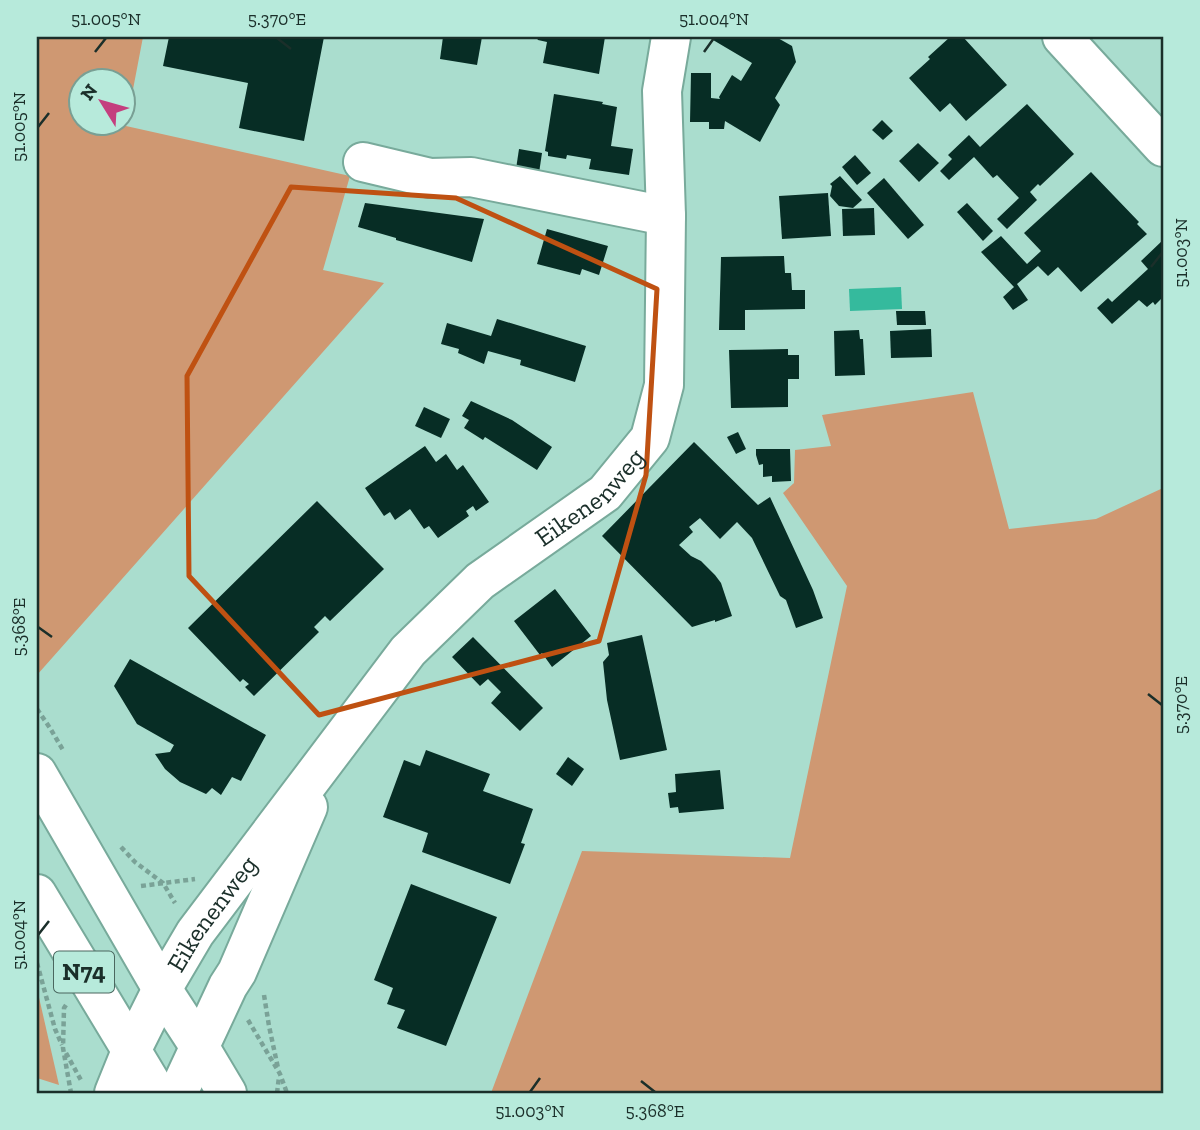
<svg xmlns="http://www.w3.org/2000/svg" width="1200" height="1130" viewBox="0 0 1200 1130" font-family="'Zilla Slab',serif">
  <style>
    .green { fill: #cf9872; fill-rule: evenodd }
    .water { fill: #35ba9d }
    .building { fill: #072d25 }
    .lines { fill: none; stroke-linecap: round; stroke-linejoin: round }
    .minor-casing { stroke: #78aa9b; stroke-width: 42 }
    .highway-casing { stroke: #78aa9b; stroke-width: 42 }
    .path { stroke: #7aa297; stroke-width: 4.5; stroke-dasharray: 5 3.5; stroke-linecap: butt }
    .minor { stroke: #fff; stroke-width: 38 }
    .highway { stroke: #fff; stroke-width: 38 }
    .marked { fill: none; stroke: #bf5112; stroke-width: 5; stroke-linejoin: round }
    .ticks { fill: none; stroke: #1b2f2a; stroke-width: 2.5 }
    .labels { text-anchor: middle; stroke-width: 7; stroke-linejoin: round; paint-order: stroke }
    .shield { fill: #b7eadb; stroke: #4a675f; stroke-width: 2 }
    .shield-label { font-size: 24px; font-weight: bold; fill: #1b2f2a }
    .street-label { font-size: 26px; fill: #1b2f2a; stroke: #b7eadb }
    .neatline { fill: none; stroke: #1b2f2a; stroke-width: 2.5 }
    .ticks-label { font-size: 18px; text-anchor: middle; fill: #1b2f2a }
  </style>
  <rect width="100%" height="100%" fill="#aaddce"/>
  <!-- green -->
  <g class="green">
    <path d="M37,37H143L126,126L350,176L323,270L384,283L37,675ZM80,80H122V122H80Z"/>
    <polygon points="973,392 1009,529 1096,519 1163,488 1163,1093 491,1093 582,851 790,858 847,586 783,493 794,483 795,450 831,446 822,415"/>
    <polygon points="37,990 38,993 59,1085 37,1078"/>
  </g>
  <!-- water -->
  <polygon class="water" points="901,287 902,309 850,311 849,289"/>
  <!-- building -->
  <g class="building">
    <polygon points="169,37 324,37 304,141 239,128 248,83 163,66"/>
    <polygon points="443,37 482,37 477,65 440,59"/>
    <polygon points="536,37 605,37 599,74 543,63 547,42 538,40"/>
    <polygon points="708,37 776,37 792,46 796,62 775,98 780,105 760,142 725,121 724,129 709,129 709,122 690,122 691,73 711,73 711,98 720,99 719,97 732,75 741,81 752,63"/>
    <polygon points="950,37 963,37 1007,85 966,121 950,103 940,112 909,78 930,59 928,57"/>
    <polygon points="554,94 603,102 602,104 617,107 611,146 633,149 629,175 589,169 591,159 567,155 566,159 548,156 548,152 545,151"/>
    <polygon points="1027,104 1074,154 1040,186 1038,184 1030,192 1037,200 1007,229 997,219 1019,198 997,175 993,178 974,157 949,180 940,171 952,159 948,155 969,135 980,147"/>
    <polygon points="882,120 893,131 883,140 872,130"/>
    <polygon points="918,143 939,163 919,182 899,161"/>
    <polygon points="519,149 542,153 539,173 516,169"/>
    <polygon points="855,155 871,173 857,185 842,167"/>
    <polygon points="1091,172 1139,222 1137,224 1147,234 1081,292 1058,267 1048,276 1038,266 1017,284 1028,300 1013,310 1003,297 1014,287 981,252 1001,236 1027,264 1041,251 1024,233"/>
    <polygon points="840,176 862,200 853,208 839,206 830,196 832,186 830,184"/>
    <polygon points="884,178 924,225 908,239 867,193"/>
    <polygon points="828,193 831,236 782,239 779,196"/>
    <polygon points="365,203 484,219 472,262 396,240 396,238 358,227"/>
    <polygon points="967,203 993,231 983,241 957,212"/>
    <polygon points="874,208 875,235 843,236 842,209"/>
    <polygon points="547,229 608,246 599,275 582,269 580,275 537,264"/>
    <polygon points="1163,240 1163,297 1155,305 1153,302 1147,307 1139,300 1112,324 1097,308 1108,298 1112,302 1148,269 1141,261"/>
    <polygon points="784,256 785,273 791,273 792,290 805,290 805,309 745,310 745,330 719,330 721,257"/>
    <polygon points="896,311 925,311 926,325 897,325"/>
    <polygon points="497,319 586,346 575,382 520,365 521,360 488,351 484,364 458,353 459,349 441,344 447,323 491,336"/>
    <polygon points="931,329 932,357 891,358 890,331"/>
    <polygon points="859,330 860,339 863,339 865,375 835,376 834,331"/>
    <polygon points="788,349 788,355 799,355 799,379 788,379 788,407 731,408 729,350"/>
    <polygon points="471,401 512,420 552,447 537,470 485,437 483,440 464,428 469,420 462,416"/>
    <polygon points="424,407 450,419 441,438 415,426"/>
    <polygon points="738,432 746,449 736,454 727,437"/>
    <polygon points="694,442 758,505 770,497 813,590 823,618 796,628 786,600 780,596 752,538 737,522 720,539 700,518 689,527 693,532 679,545 691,556 701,561 715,575 721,583 732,616 715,622 715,620 692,627 602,536"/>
    <polygon points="425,446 436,462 446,454 457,470 463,465 489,502 476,511 473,506 466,511 469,516 438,538 429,526 424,529 410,509 395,520 390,512 384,516 365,488"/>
    <polygon points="756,449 790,449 791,481 772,482 772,476 763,477 763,464 759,465 756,455"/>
    <polygon points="317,501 384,569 330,621 325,616 314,627 319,632 254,696 245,687 249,684 243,679 240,682 188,628"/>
    <polygon points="555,589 591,636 552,667 542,653 540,655 514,621"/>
    <polygon points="642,635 667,750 620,760 607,700 603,662 609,655 607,643"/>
    <polygon points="473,637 543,708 520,731 491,703 501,692 488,679 480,686 452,657"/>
    <polygon points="130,659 266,735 241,781 232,777 221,795 212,788 206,794 180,782 165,769 155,754 170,752 174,745 137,724 114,686"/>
    <polygon points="426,750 490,774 483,791 533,809 521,843 525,844 510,884 422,852 428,833 383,817 404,760 420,766"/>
    <polygon points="568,757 584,769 572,786 556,774"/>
    <polygon points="720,770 724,809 679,813 678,807 670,808 668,793 676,792 675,774"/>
    <polygon points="411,884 497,917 446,1046 397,1028 405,1010 387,1004 393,988 374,980"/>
  </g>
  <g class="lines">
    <defs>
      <g id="minor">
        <polyline points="1062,37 1163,147"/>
        <polyline points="363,162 430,178 471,177 666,216"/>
        <path id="s1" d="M114,1093L131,1051L162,989L195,933L408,651L480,581L605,493L650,438L664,385L666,216L662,91L671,37"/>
        <polyline points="178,1093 228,986 237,972 308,807"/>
      </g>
      <g id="highway">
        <polyline points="37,773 162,989 199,1046 227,1093"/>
        <polyline points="37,894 157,1093"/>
      </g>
    </defs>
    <!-- minor casing -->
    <use href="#minor" class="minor-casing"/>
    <!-- highway casing -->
    <use href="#highway" class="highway-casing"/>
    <!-- path -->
    <g class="path">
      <polyline points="37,709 50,728 63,750"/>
      <polyline points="121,847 135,862 163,883 175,903"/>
      <polyline points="141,886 195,879"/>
      <polyline points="37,963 55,1029 62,1045"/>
      <polyline points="264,995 269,1026 278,1068"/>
      <polyline points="66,1005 64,1008 63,1048 71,1093"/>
      <polyline points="248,1020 280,1074 287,1093"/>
      <polyline points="66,1053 82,1082"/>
      <polyline points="277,1093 279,1077"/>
    </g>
    <!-- minor -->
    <use href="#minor" class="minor"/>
    <!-- highway -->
    <use href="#highway" class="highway"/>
  </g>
  <!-- marked area -->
  <path class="marked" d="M291,187L456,198L657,289L646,475L599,641L319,715L189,576L187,376Z"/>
  <!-- ticks -->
  <path class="ticks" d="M277,38L291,49M95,52L106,38M704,52L714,38M38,127L49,113M1151,267L1162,253M38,627L52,637M1148,694L1162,705M38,935L49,921M641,1081L655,1092M530,1092L540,1078"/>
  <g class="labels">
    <!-- shield labels -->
    <rect class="shield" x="54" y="951.5" width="60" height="41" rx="5"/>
    <g class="shield-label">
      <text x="84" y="980">N74</text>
    </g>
    <!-- street labels -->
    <g class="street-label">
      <text dy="9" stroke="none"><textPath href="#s1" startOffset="772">Eikenenweg</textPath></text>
      <text dy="9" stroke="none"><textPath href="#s1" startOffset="205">Eikenenweg</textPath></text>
    </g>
  </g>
  <!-- border -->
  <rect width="1200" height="1130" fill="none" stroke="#b7eadb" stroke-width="77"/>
  <!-- north arrow -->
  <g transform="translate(102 102) rotate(307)"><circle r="33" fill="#b7eadb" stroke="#799f94" stroke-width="2"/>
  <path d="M0-5L12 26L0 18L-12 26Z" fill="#c43e7e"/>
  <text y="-10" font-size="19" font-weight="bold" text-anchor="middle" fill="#1b2f2a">N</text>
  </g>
  <rect x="38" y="38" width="1124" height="1054" class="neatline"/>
  <g class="ticks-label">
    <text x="106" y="25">51.005°N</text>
    <text x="277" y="25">5.370°E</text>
    <text x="714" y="25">51.004°N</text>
    <text transform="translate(19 127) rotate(-90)" y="6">51.005°N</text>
    <text transform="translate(1181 253) rotate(-90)" y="6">51.003°N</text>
    <text transform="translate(19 627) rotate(-90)" y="6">5.368°E</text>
    <text transform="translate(1181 705) rotate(-90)" y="6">5.370°E</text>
    <text transform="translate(19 935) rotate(-90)" y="6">51.004°N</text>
    <text x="530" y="1117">51.003°N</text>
    <text x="655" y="1117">5.368°E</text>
  </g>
</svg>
